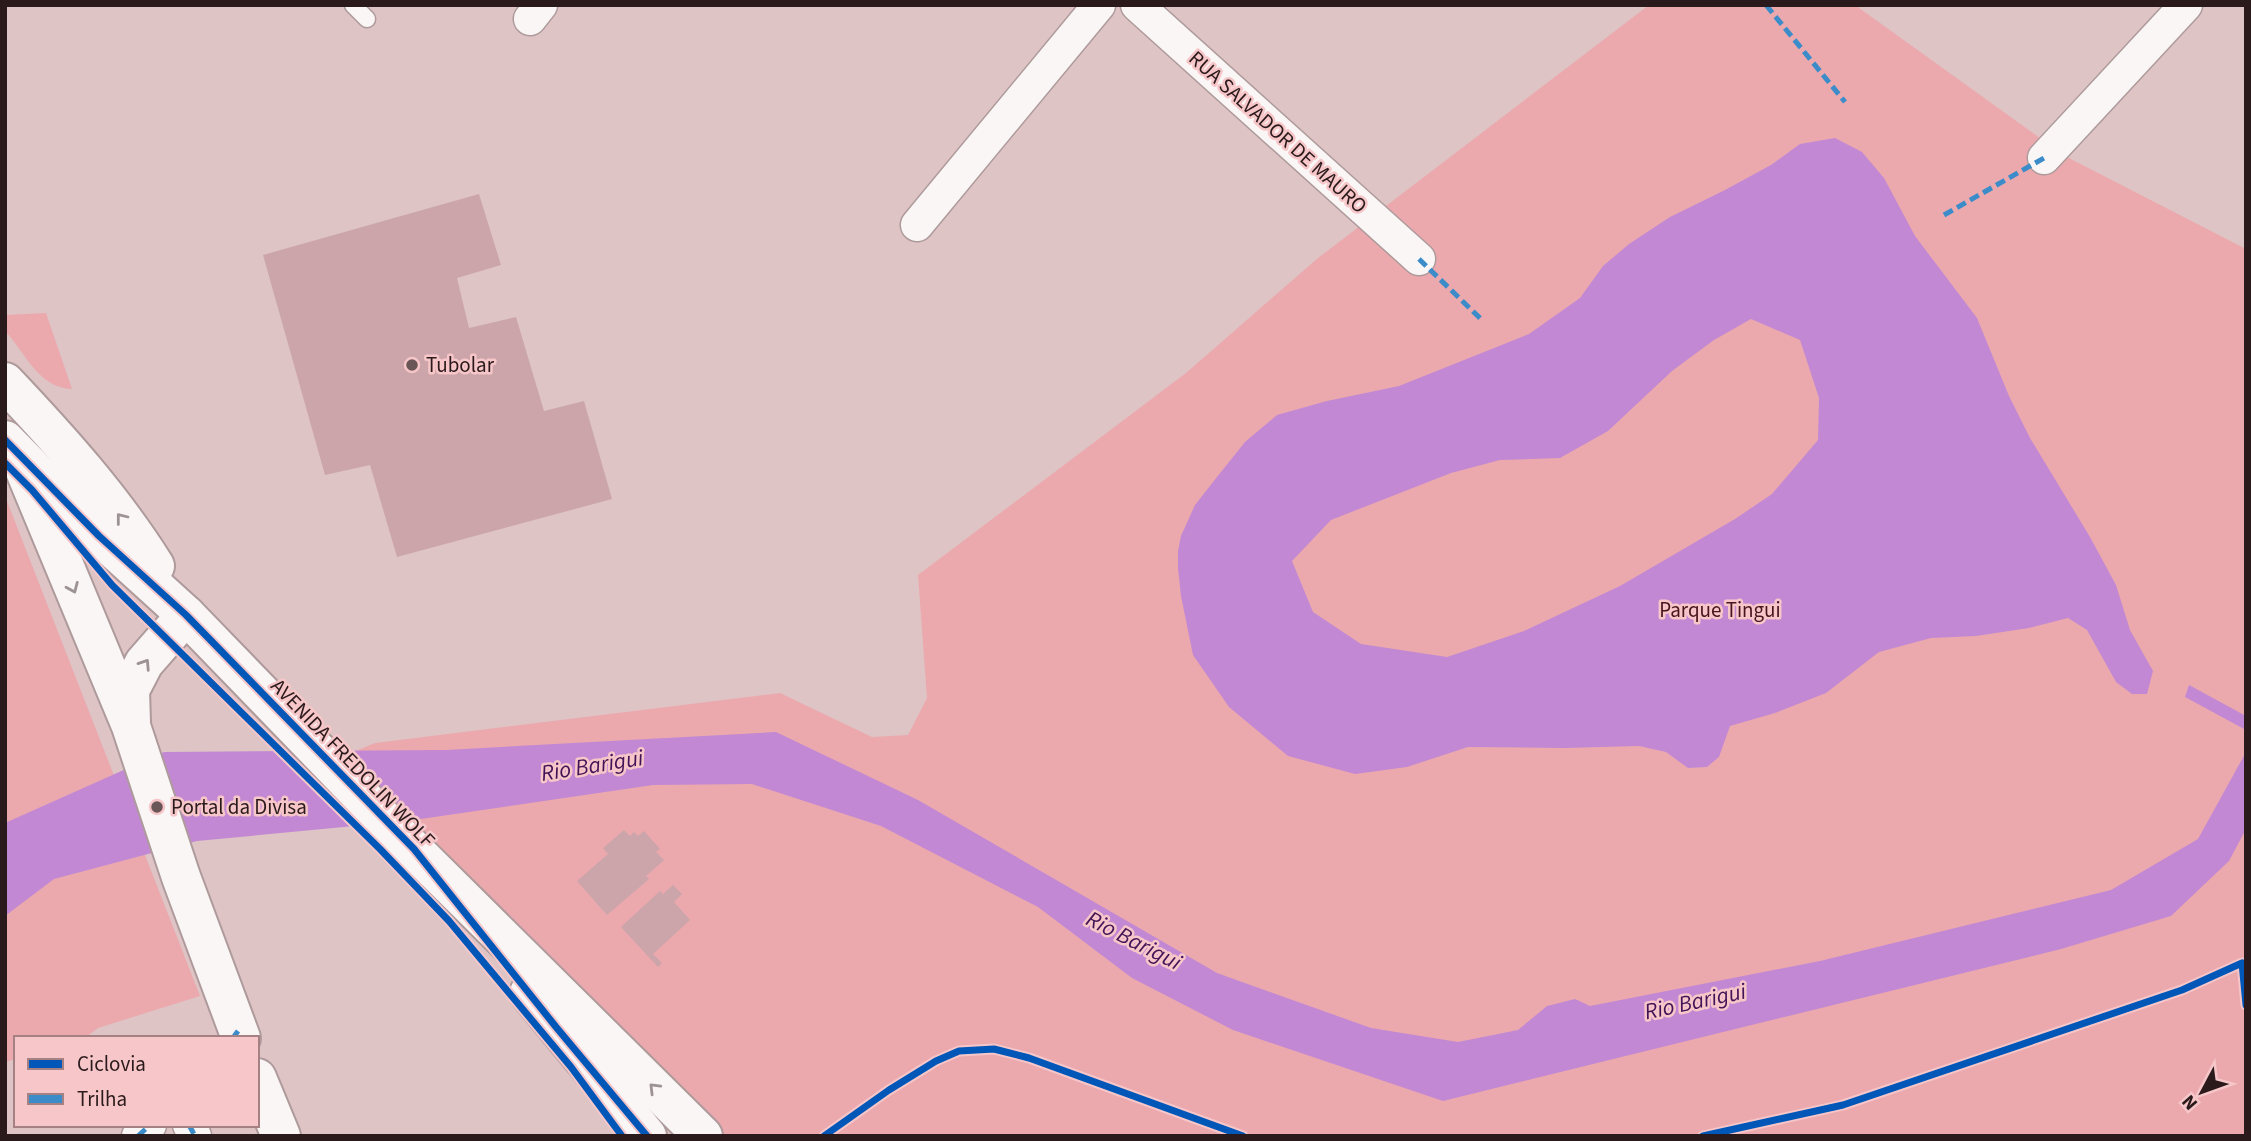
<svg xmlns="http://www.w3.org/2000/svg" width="2251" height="1141" viewBox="0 0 2251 1141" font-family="'Source Sans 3',sans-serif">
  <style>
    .green { fill: #eba9ae }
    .water { fill: #c288d3; fill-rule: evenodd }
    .building { fill: #cba5aa }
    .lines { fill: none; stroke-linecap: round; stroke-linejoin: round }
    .lane-casing { stroke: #ae9a9b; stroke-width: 19 }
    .street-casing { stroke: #ae9a9b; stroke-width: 35 }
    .secondary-casing { stroke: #ae9a9b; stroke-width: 42 }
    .lane { stroke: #faf6f6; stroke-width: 16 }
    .street { stroke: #faf6f6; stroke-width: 32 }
    .secondary { stroke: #faf6f6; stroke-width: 38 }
    .quiet { stroke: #3b8cc9; stroke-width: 5; stroke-dasharray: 10 5; stroke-linecap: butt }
    .cycleway-casing { stroke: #f6c6c9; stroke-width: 11 }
    .cycleway { stroke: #0057b8; stroke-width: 7 }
    .oneway { stroke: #9d9393 }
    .poi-dot { fill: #6a5656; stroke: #f6c6c9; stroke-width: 2.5 }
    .labels { text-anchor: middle; stroke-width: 5; stroke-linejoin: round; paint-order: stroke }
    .street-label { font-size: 21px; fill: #2b1a1b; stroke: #f6c6c9 }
    .poi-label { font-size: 21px; fill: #2b1a1b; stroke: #f6c6c9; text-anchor: start }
    .park-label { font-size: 21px; fill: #49141d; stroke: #f6c6c9 }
    .water-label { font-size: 23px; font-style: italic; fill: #431357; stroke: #f6c6c9 }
  </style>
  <rect width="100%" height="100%" fill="#dec4c5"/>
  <!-- green -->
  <g class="green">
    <polygon points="1649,5 1855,5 2065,156 2246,249 2246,1136 707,1136 348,754 375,743 780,693 872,737 908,735 927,698 918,575 1186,373 1318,258"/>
    <path d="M46,313L72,389C38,388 26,353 5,331V315Z"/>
    <polygon points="5,496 200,996 98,1028 85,1038 16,1038 16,1059 5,1062"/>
  </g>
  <!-- water -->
  <g class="water">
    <path d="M1835,138L1862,152L1884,178L1915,236L1977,318L2009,396L2030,438L2090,537L2116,585L2130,630L2153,671L2147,694H2132L2116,682L2087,630L2068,618L2029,628L1976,636L1931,638L1879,652L1826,693L1775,713L1730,726L1719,757L1707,767L1688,768L1666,752L1639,746L1565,748L1468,747L1407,767L1355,774L1288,756L1229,707L1193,655L1181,596L1178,568V551L1181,536L1195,505L1217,477L1245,442L1277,415L1327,401L1399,386L1529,334L1580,298L1603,266L1629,244L1670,217L1725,190L1771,165L1800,144ZM1751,319L1800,340L1819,398L1818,440L1772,494L1735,519L1620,586L1524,631L1447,657L1361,644L1313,612L1292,561L1331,520L1451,473L1500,460L1560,458L1608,431L1672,371L1714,340Z"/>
    <polygon points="2189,685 2246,716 2246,730 2185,697"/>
    <polygon points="776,732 918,800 1217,973 1371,1028 1458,1042 1518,1030 1547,1006 1575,999 1590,1006 1820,961 2111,890 2198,839 2246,752 2246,829 2229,861 2171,916 2061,949 1443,1101 1233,1030 1132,978 1038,907 881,826 752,784 653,785 407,821 197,841 54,879 5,916 5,823 164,752 446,750"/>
  </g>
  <!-- building -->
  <g class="building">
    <polygon points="479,194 501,265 457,278 469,328 516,317 544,411 584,401 612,499 397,557 370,465 325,475 263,255"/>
    <polygon points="624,830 630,836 634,832 638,836 644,831 660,849 656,852 664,860 646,876 649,879 607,915 577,881 608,854 603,848"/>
    <polygon points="673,885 682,894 674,902 690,920 653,954 662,963 658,967 621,927 660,891 663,894"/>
  </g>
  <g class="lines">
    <defs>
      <polyline id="lane" points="353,5 367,19"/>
      <g id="street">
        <polyline points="1137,5 1419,259"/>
        <polyline points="530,19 541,5"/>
        <polyline points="2044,158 2186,5"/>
        <polyline points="917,225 1099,5"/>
        <polyline points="189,1125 195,1136"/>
        <polyline points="138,1136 150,1125"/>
      </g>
      <g id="secondary">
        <path d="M5,382C59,439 113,499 155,566"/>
        <polyline points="5,440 99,536 186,615 399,835 703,1136"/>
        <polyline points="25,471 131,726 181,877 241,1038"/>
        <polyline points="131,723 130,690 144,663 186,615"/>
        <polyline points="529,993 647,1136"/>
        <polyline points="257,1078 281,1136"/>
      </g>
    </defs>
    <!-- lane casing -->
    <use href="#lane" class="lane-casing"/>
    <!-- street casing -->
    <use href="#street" class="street-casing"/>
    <!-- secondary casing -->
    <use href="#secondary" class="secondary-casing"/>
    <!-- lane -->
    <use href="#lane" class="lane"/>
    <!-- street -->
    <use href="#street" class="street"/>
    <!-- secondary -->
    <use href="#secondary" class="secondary"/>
    <!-- quiet -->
    <g class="quiet">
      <polyline points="1766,5 1845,102"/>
      <polyline points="1944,215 2044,158"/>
      <polyline points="1419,259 1483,321"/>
      <polyline points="233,1038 238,1031"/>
      <polyline points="189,1125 195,1136"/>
      <polyline points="138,1136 150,1125"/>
    </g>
    <defs>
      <g id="cycleway">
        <polyline points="5,440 99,536 186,615 414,849 556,1027 647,1136"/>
        <polyline points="5,463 32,490 112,585 380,849 449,921 571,1067 622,1136"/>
        <polyline points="824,1136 889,1090 936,1061 959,1051 994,1049 1029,1058 1243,1136"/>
        <polyline points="1703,1136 1843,1105 2182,990 2242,963 2246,1005"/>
      </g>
    </defs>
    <!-- cycleway casing -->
    <use href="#cycleway" class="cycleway-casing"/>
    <!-- cycleway -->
    <use href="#cycleway" class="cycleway"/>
  </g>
  <!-- one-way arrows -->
  <defs><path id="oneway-chevron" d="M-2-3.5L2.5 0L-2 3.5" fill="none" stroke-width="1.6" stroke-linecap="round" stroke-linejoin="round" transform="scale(1.75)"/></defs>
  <g class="oneway">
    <use href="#oneway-chevron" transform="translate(121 518) rotate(-128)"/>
    <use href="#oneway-chevron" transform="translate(73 588) rotate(67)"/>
    <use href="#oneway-chevron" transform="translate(145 664) rotate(-57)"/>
    <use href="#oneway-chevron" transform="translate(654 1088) rotate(-135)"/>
  </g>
  <!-- markers -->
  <g class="poi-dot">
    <circle cx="412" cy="365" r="7"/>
    <circle cx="157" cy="807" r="7"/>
  </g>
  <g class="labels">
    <!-- street labels -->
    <g class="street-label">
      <text transform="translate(1278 132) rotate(42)" y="7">RUA SALVADOR DE MAURO</text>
      <text transform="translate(353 763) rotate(46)" y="7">AVENIDA FREDOLIN WOLF</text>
    </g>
    <!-- poi labels -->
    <g class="poi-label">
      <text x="426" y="372">Tubolar</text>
      <text x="171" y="814">Portal da Divisa</text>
    </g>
    <!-- park labels -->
    <g class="park-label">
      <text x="1720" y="617">Parque Tingui</text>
    </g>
    <!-- water labels -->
    <g class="water-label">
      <text transform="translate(592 765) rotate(-9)" y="8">Rio Barigui</text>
      <text transform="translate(1134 940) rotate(27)" y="8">Rio Barigui</text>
      <text transform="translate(1695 1001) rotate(-12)" y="8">Rio Barigui</text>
    </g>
  </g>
  <!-- border -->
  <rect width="2251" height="1141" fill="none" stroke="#2b1a1b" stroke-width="14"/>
  <!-- legend -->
  <rect x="14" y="1036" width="245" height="91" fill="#f6c6c9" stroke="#a58183" stroke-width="2"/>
  <rect x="28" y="1059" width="35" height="10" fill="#0057b8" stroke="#a58183" stroke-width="2"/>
  <text x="77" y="1071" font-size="21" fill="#2b1a1b">Ciclovia</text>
  <rect x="28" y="1094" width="35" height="10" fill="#3b8cc9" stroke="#a58183" stroke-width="2"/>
  <text x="77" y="1106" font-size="21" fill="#2b1a1b">Trilha</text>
  <!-- north arrow -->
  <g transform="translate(2202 1092) rotate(229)" stroke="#f6c6c9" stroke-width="5" paint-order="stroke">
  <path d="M0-5L12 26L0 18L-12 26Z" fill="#2b1a1b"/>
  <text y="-10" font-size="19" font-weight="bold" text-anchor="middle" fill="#2b1a1b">N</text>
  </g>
</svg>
